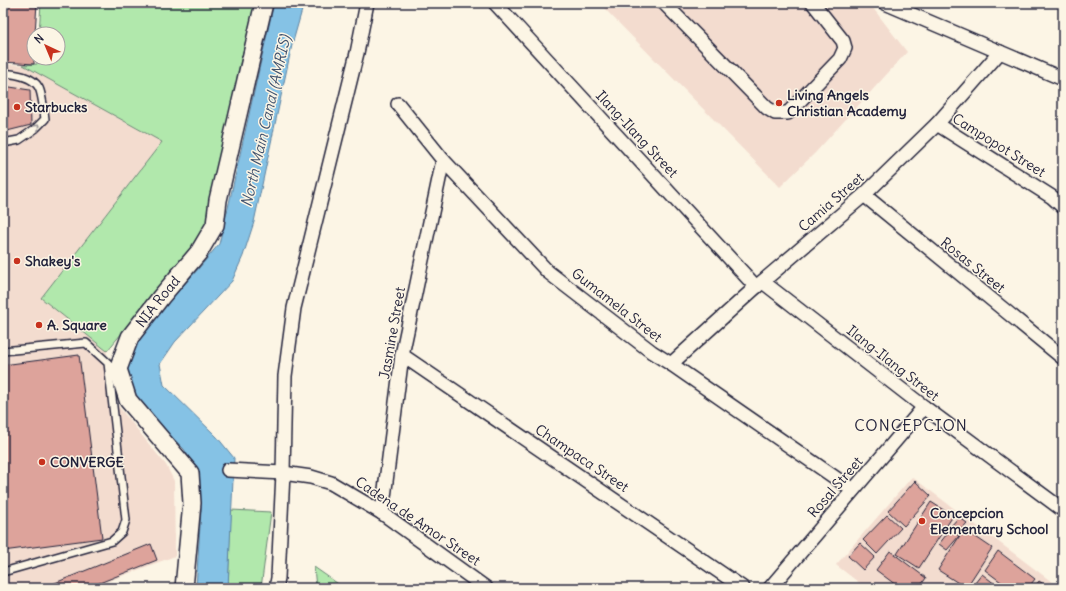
<svg xmlns="http://www.w3.org/2000/svg" width="1066" height="591" viewBox="0 0 1066 591" font-family="Delius,sans-serif">
  <style>
    .built { fill: #f3dccf }
    .green { fill: #b1e8ac; stroke: #6a8574 }
    .water { fill: #85c2e5; stroke: #5d82a1 }
    .building { fill: #dda39b; stroke: #22223b }
    .lines { fill: none; stroke-linecap: round; stroke-linejoin: round }
    .service-casing { stroke: #22223b; stroke-width: 10 }
    .minor-casing { stroke: #22223b; stroke-width: 16 }
    .tertiary-casing { stroke: #22223b; stroke-width: 20 }
    .service { stroke: #fcf5e5; stroke-width: 7 }
    .minor { stroke: #fcf5e5; stroke-width: 13 }
    .tertiary { stroke: #fcf5e5; stroke-width: 17 }
    .oneway { stroke: #9a9698 }
    .poi-dot { fill: #c8321e; stroke: #fcf5e5; stroke-width: 1.5 }
    .labels { text-anchor: middle; stroke-width: 3; stroke-linejoin: round; paint-order: stroke }
    .poi-label { font-size: 14px; font-weight: bold; fill: #22223b; stroke: #fcf5e5; text-anchor: start }
    .street-label { font-size: 14px; fill: #22223b; stroke: #fcf5e5 }
    .water-label { font-size: 15px; font-style: italic; fill: #40526e; stroke: #fcf5e5 }
    .quarter-label { font-size: 16px; letter-spacing: 1px; fill: #22223b; stroke: #fcf5e5 }
  </style>
  <rect width="100%" height="100%" fill="#fcf5e5"/>
  <filter id="ink" filterUnits="userSpaceOnUse"><feTurbulence type="fractalNoise" baseFrequency=".025" numOctaves="2"/><feDisplacementMap in="SourceGraphic" scale="8" xChannelSelector="R" yChannelSelector="G"/><feConvolveMatrix kernelMatrix="1 2 1 2 8 2 1 2 1" color-interpolation-filters="sRGB"/></filter>
  <g filter="url(#ink)">
    <!-- built -->
    <g class="built">
      <polygon points="599,3 869,3 907,52 815,153 780,187"/>
      <polygon points="3,64 23,65 162,142 41,298 107,351 105,379 107,389 119,407 166,465 174,481 175,556 90,588 3,588"/>
      <polygon points="912,477 1060,588 866,588 836,565"/>
    </g>
    <!-- green -->
    <g class="green">
      <polygon points="41,3 255,3 238,72 225,147 206,227 200,239 107,351 41,298 162,142 23,65 37,64 38,58 58,58 58,34 39,34"/>
      <polygon points="231,510 271,512 261,588 228,588"/>
      <polygon points="314,567 344,588 316,588"/>
    </g>
    <!-- water -->
    <polygon class="water" points="274,3 304,3 292,45 254,222 243,256 232,281 175,342 160,364 164,385 217,437 234,458 228,588 196,588 201,511 199,474 184,449 142,407 127,378 128,359 140,334 199,268 219,244 228,208"/>
    <!-- building -->
    <g class="building">
      <polygon points="3,3 37,3 35,34 34,34 34,64 3,62"/>
      <polygon points="3,86 30,90 31,125 3,132"/>
      <polygon points="79,355 102,538 3,551 3,365"/>
      <polygon points="915,481 931,496 904,526 888,511"/>
      <polygon points="931,502 953,516 919,568 897,554"/>
      <polygon points="887,515 901,528 877,554 863,540"/>
      <polygon points="959,517 967,523 958,533 950,527"/>
      <polygon points="964,529 992,548 966,588 938,570"/>
      <polygon points="950,530 959,536 947,550 939,544"/>
      <polygon points="860,543 875,557 863,570 848,556"/>
      <polygon points="151,544 157,560 87,588 52,588 50,585"/>
      <polygon points="890,551 926,578 919,588 900,588 876,570"/>
      <polygon points="998,551 1035,579 1028,588 1009,588 985,570"/>
      <polygon points="982,574 1000,588 971,588"/>
      <polygon points="1039,581 1049,588 1034,588"/>
    </g>
    <g class="lines">
      <defs>
        <g id="service">
          <path d="M3,73C15,74 33,76 39,88C42,94 44,111 45,119L35,129L19,140L3,143"/>
          <polyline points="3,351 86,343 108,363 126,520 122,532 112,541 3,572"/>
        </g>
        <g id="minor">
          <polyline points="495,3 756,287"/>
          <polyline points="664,3 767,108 775,113 788,113 840,59 845,48 843,41 813,3"/>
          <polyline points="885,3 1063,79"/>
          <polyline points="398,104 443,160 548,272 652,352 671,364 853,490"/>
          <polyline points="937,124 1052,197 1063,207"/>
          <polyline points="864,195 1063,358"/>
          <polyline points="763,282 924,407 1063,510"/>
          <polyline points="402,355 743,588"/>
          <polyline points="671,364 756,287 864,195 937,124 1000,52"/>
          <polyline points="228,470 283,473 311,477 331,483 382,513 486,588"/>
          <polyline points="382,513 402,355 443,160"/>
          <polyline points="276,588 278,578 283,473 285,376 294,308 357,53 367,3"/>
          <polyline points="770,588 924,407"/>
        </g>
        <g id="tertiary">
          <path id="s1" d="M184,588L192,503L190,473L128,400L118,369L130,337L161,297L199,252L215,225L218,200L264,3"/>
        </g>
      </defs>
      <!-- service casing -->
      <use href="#service" class="service-casing"/>
      <!-- minor casing -->
      <use href="#minor" class="minor-casing"/>
      <!-- tertiary casing -->
      <use href="#tertiary" class="tertiary-casing"/>
      <!-- service -->
      <use href="#service" class="service"/>
      <!-- minor -->
      <use href="#minor" class="minor"/>
      <!-- tertiary -->
      <use href="#tertiary" class="tertiary"/>
    </g>
    <!-- one-way arrows -->
    <defs><path id="oneway-chevron" d="M-2-3.5L2.5 0L-2 3.5" fill="none" stroke-width="1.6" stroke-linecap="round" stroke-linejoin="round"/></defs>
    <use class="oneway" href="#oneway-chevron" transform="translate(37 127) rotate(-44)"/>
  </g>
  <!-- markers -->
  <g class="poi-dot">
    <circle cx="779" cy="103" r="4"/>
    <circle cx="17" cy="107" r="4"/>
    <circle cx="17" cy="261" r="4"/>
    <circle cx="39" cy="325" r="4"/>
    <circle cx="42" cy="462" r="4"/>
    <circle cx="922" cy="521" r="4"/>
  </g>
  <g class="labels">
    <!-- poi labels -->
    <g class="poi-label">
      <text x="787" y="100">Living Angels<tspan x="787" dy="16">Christian Academy</tspan></text>
      <text x="25" y="112">Starbucks</text>
      <text x="25" y="266">Shakey's</text>
      <text x="47" y="330">A. Square</text>
      <text x="50" y="467">CONVERGE</text>
      <text x="930" y="518">Concepcion<tspan x="930" dy="16">Elementary School</tspan></text>
    </g>
    <!-- street labels -->
    <g class="street-label">
      <text transform="translate(637 134) rotate(47)" y="5">Ilang-Ilang Street</text>
      <text transform="translate(999 145) rotate(32)" y="5">Campopot Street</text>
      <text transform="translate(831 202) rotate(-41)" y="5">Camia Street</text>
      <text transform="translate(973 265) rotate(39)" y="5">Rosas Street</text>
      <text dy="5" stroke="none"><textPath href="#s1" startOffset="323">NIA Road</textPath></text>
      <text transform="translate(617 305) rotate(38)" y="5">Gumamela Street</text>
      <text transform="translate(392 333) rotate(-80)" y="5">Jasmine Street</text>
      <text transform="translate(893 363) rotate(38)" y="5">Ilang-Ilang Street</text>
      <text transform="translate(582 458) rotate(34)" y="5">Champaca Street</text>
      <text transform="translate(835 487) rotate(-49)" y="5">Rosal Street</text>
      <text transform="translate(418 521) rotate(34)" y="5">Cadena de Amor Street</text>
    </g>
    <!-- water labels -->
    <g class="water-label">
      <text transform="translate(266 121) rotate(-77)" y="5">North Main Canal (AMRIS)</text>
    </g>
    <!-- quarter labels -->
    <g class="quarter-label">
      <text x="911" y="431">CONCEPCION</text>
    </g>
  </g>
  <!-- margin -->
  <rect width="1066" height="591" fill="none" stroke="#fcf5e5" stroke-width="16"/>
  <rect x="8" y="8" width="1050" height="575" fill="none" stroke="#22223b" stroke-width="1.5" filter="url(#ink)"/>
  <!-- north arrow -->
  <g transform="translate(46 46) rotate(316)"><circle r="19" fill="#fcf5e5" stroke="#a5a1a1"/>
  <path d="M0-3L7 15L0 10L-7 15Z" fill="#c8321e"/>
  <text y="-6" font-size="11" font-weight="bold" text-anchor="middle" fill="#22223b">N</text>
  </g>
</svg>
